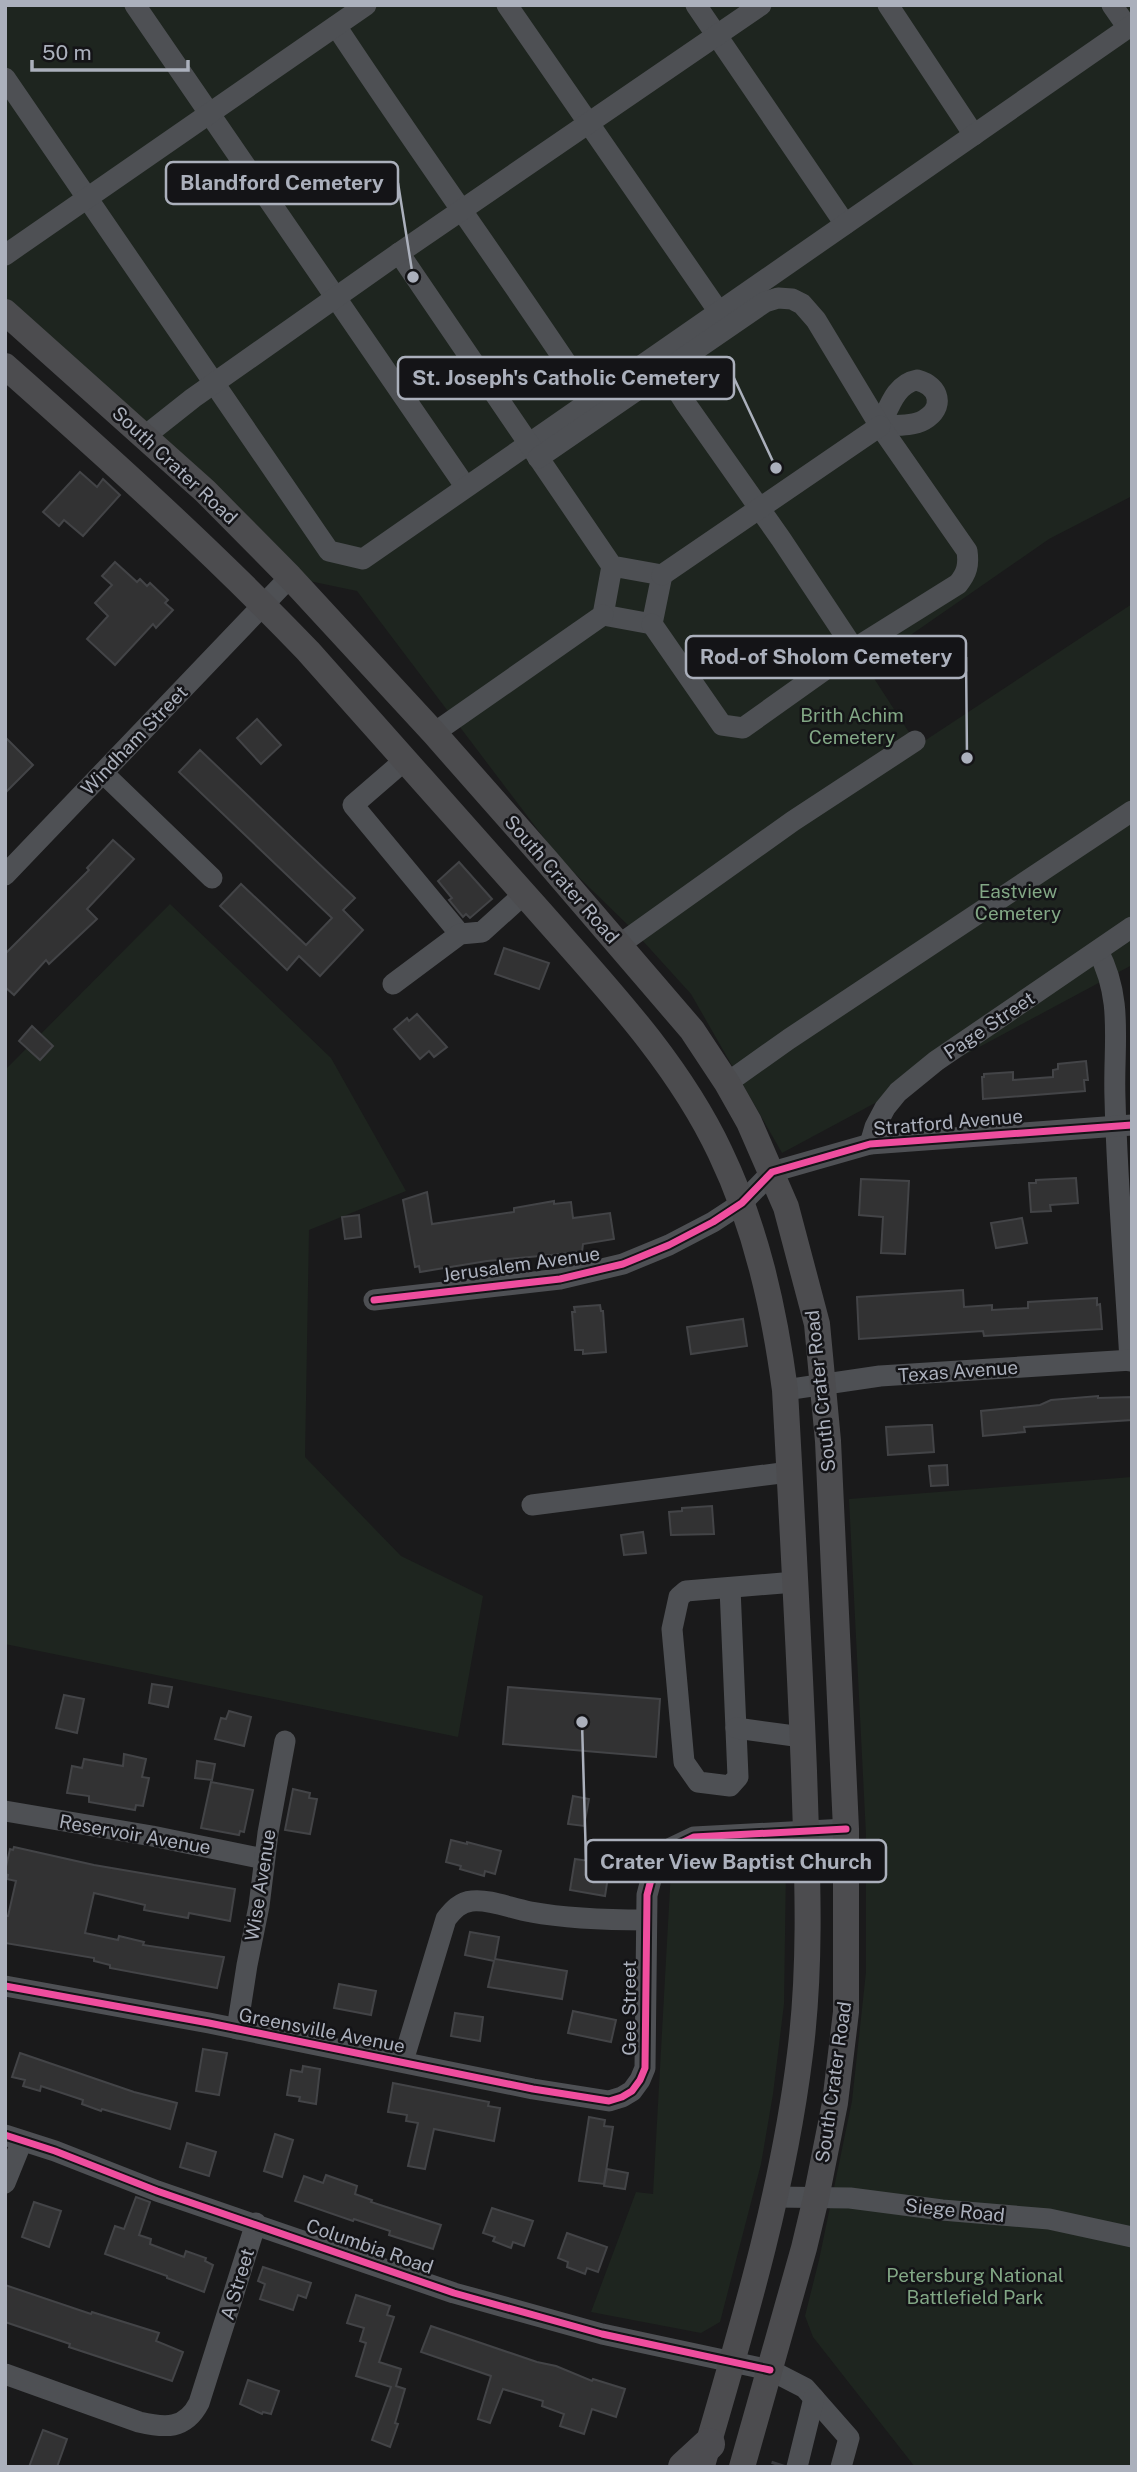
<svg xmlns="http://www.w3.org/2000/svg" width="1137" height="2472" viewBox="0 0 1137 2472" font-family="'Public Sans',sans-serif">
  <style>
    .green { fill: #1e251f }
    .building { fill: #323233; stroke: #434447; stroke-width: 2 }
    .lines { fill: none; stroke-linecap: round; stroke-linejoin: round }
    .minor-tunnel { stroke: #37383b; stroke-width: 21; stroke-dasharray: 21 10; stroke-linecap: butt }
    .minor { stroke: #4e5054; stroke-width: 21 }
    .major { stroke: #4c4c4f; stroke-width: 26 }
    .highway { stroke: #4c4c50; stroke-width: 32 }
    .cycleway-casing { stroke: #141417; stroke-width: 11 }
    .cycleway { stroke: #ef4d9e; stroke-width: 7 }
    .labels { text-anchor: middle; stroke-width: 5; stroke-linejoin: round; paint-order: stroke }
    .street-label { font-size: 19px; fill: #abb0bc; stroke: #141417 }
    .park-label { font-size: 19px; fill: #82a785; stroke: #141417 }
    .leader { fill: none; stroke: #abb0bc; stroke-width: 2.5 }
    .callout-dot { fill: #abb0bc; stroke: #141417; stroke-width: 2.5 }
    .callout { fill: #141417; stroke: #abb0bc; stroke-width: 2.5 }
    .callout-label { font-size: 21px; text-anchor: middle; font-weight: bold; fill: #abb0bc }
  </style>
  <rect width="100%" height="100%" fill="#1a1a1b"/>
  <!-- green -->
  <g class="green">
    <polygon points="5,5 1132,5 1132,496 1049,539 866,666 912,737 630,927 559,858 357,591 290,577 5,324"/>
    <polygon points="1132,604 1132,965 782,1153 691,994 642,940 800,823"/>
    <polygon points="170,904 331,1058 406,1191 309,1230 305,1457 401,1556 483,1596 458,1737 5,1644 5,1070"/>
    <polygon points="1132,1477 1132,2467 915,2467 813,2337 805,2316 819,2260 852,2101 866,1972 866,1835 849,1499"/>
    <polygon points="769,1844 786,1866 784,2004 773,2094 761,2164 720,2322 701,2333 591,2312 636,2192 653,2194 672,1852"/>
  </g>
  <!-- building -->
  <g class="building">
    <polygon points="80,472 97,487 103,479 120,495 83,536 64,520 59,526 43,512"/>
    <polygon points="115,562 137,582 140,579 147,586 150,583 168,600 165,603 173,610 156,628 153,624 115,665 87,639 108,616 95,603 112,585 102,576"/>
    <polygon points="257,719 281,745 261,764 237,738"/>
    <polygon points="5,737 33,765 5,793"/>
    <polygon points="200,750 355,898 343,910 363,930 320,976 299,956 287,970 220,906 241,884 306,945 332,918 179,772"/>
    <polygon points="113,840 134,859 87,909 97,919 49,964 46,960 14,995 5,987 5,954 89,870 87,868"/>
    <polygon points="459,862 492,899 470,918 466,914 463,917 458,911 449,900 452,898 438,881"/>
    <polygon points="504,948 549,963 539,989 495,974"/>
    <polygon points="417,1014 447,1047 434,1057 429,1051 420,1059 394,1029 407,1018 409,1021"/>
    <polygon points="32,1026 53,1046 40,1060 19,1041"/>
    <polygon points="1086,1061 1088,1080 1084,1080 1085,1091 983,1099 982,1077 984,1077 984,1074 1013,1072 1013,1080 1053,1077 1053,1070 1058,1069 1058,1064"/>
    <polygon points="1076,1178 1078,1203 1050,1205 1051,1211 1031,1212 1029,1183 1036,1183 1036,1180"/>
    <polygon points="861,1179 909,1181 905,1254 881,1253 883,1217 859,1215"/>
    <polygon points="427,1192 432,1224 514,1212 514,1208 554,1201 554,1204 571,1202 573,1218 610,1213 614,1239 583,1244 582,1252 487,1261 420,1272 419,1266 415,1267 403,1200"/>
    <polygon points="359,1215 361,1237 345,1239 342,1217"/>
    <polygon points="1022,1218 1027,1243 996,1248 991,1223"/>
    <polygon points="963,1290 964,1307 992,1305 992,1310 1028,1308 1028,1302 1097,1298 1097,1305 1100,1304 1102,1329 984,1336 983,1331 859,1339 857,1297"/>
    <polygon points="600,1305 601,1311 603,1311 606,1352 583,1354 583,1350 575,1350 572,1312 575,1312 574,1307"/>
    <polygon points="743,1319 747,1346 691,1354 687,1327"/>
    <polygon points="1098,1396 1098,1398 1132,1397 1132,1420 1024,1427 1025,1432 983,1436 981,1411 1040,1405 1051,1400"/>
    <polygon points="927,1425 932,1425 934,1452 888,1455 886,1427"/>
    <polygon points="947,1465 948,1485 931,1486 929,1466"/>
    <polygon points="712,1506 714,1534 671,1535 669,1512 682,1511 682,1508"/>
    <polygon points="643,1532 646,1553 624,1555 621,1535"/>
    <polygon points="152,1684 172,1687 168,1707 149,1703"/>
    <polygon points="508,1687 660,1699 656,1757 503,1744"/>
    <polygon points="64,1695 84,1699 77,1733 56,1728"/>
    <polygon points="229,1711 251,1717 244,1746 215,1739 221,1718 226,1719"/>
    <polygon points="124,1754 146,1759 142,1777 149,1778 143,1806 136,1805 135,1810 89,1802 89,1796 67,1793 72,1766 82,1768 84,1759 123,1766"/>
    <polygon points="197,1761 215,1764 212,1780 195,1778"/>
    <polygon points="211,1782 253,1790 244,1832 240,1831 239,1835 201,1828"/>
    <polygon points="293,1789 310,1793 309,1798 317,1799 310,1834 285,1830"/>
    <polygon points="573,1796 589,1799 584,1826 568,1824"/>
    <polygon points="451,1840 467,1844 467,1842 501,1851 495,1874 485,1871 484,1876 460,1869 461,1866 446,1862"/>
    <polygon points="14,1847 94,1865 235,1889 230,1921 189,1913 188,1918 144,1910 145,1905 94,1893 85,1933 118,1940 119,1936 144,1942 143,1945 224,1957 217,1988 110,1968 110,1965 94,1961 94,1958 5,1943 5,1916 8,1916 16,1881 7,1879 8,1875 5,1874 5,1871 10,1849 13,1850"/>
    <polygon points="575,1859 610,1864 605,1896 570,1890"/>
    <polygon points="470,1932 499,1937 495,1959 567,1971 562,1999 488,1987 494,1961 465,1955"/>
    <polygon points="339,1984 376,1991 371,2015 334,2008"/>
    <polygon points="573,2011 616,2020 611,2042 568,2033"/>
    <polygon points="455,2013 483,2017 480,2041 451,2036"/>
    <polygon points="203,2049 227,2053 219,2095 196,2091"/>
    <polygon points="20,2053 134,2092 177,2103 170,2129 102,2109 101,2111 82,2104 83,2100 41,2086 40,2091 23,2086 25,2080 12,2077"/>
    <polygon points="303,2066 320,2069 316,2104 299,2101 300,2097 287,2095 291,2070 302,2072"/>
    <polygon points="393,2083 489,2102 488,2106 500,2108 494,2141 434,2129 425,2169 408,2166 418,2123 406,2121 407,2115 388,2112"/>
    <polygon points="589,2117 605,2120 604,2126 613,2127 604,2184 579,2181"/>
    <polygon points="275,2134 293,2140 282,2177 264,2171"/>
    <polygon points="187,2143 216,2152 209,2176 180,2167"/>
    <polygon points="607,2169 628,2173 625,2189 604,2186"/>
    <polygon points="326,2175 357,2186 355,2194 372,2200 371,2202 441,2225 433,2249 389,2235 390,2231 354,2219 353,2221 295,2201 304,2176 323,2183"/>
    <polygon points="136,2197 150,2202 139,2235 151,2239 150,2244 184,2257 186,2251 206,2258 205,2261 213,2265 204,2292 167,2278 167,2276 105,2254 115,2226 124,2229"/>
    <polygon points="34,2202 61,2211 49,2247 22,2237"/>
    <polygon points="492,2208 533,2221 524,2246 513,2242 511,2248 493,2241 495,2237 483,2233"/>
    <polygon points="567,2233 607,2247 598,2272 587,2268 585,2274 567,2267 568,2262 558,2258"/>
    <polygon points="263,2267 311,2283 306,2298 298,2295 293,2310 260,2299 265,2284 258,2281"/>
    <polygon points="5,2285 91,2314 92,2312 159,2333 156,2341 183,2352 172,2381 69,2347 70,2344 5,2322"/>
    <polygon points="356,2295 390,2306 387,2315 394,2317 379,2362 401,2369 396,2386 405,2389 395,2423 398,2424 390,2447 372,2440 391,2387 356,2376 366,2343 360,2341 364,2328 347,2323"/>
    <polygon points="431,2326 537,2362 556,2366 592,2381 593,2379 625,2389 616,2417 592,2409 584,2434 560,2426 564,2414 542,2406 543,2401 503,2389 490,2423 478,2419 491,2376 421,2352"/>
    <polygon points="248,2380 279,2391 271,2414 263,2412 262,2414 240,2404"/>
    <polygon points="43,2430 67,2439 57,2467 29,2467"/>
  </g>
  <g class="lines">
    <!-- minor-tunnel -->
    <polyline class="minor-tunnel" points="781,2467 782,2464"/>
    <!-- minor -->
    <g class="minor">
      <polyline points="135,5 465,486"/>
      <polyline points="507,5 719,312"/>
      <polyline points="696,5 845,224"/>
      <polyline points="888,5 974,135"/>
      <polyline points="1112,5 1128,28"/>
      <path d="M336,26C419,152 508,274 591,400"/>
      <polyline points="5,78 329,551 363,559 1132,25"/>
      <polyline points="399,253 612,566 662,575 652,624 603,615 612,566"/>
      <polyline points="5,255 366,5"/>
      <polyline points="665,371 686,404 781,539 854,649"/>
      <path d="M917,380C940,386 945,408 924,420C912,427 893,425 880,426C889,408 895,384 917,380Z"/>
      <polyline points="145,436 193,398 399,253 761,5"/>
      <path d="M538,458L765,302L778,298L792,299L802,304L816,320L880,426L967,551C969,565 967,573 958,584L854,649L743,728L722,725L652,624"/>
      <polyline points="662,575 880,426"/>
      <polyline points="434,733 603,615"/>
      <polyline points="405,760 353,805 460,934"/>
      <polyline points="103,773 212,878"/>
      <polyline points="5,875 290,577"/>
      <polyline points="619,945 793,821 915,741"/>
      <path d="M1098,951C1124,1000 1113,1045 1115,1098C1117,1185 1125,1273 1130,1361"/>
      <polyline points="393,984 460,934 482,932 524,894"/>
      <polyline points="727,1083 789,1039 1132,811"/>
      <polyline points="870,1144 875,1127 885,1108 898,1092 936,1061 1132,927"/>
      <polyline points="374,1300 560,1279 623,1264 669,1245 713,1222 742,1203 772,1172 870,1144 1132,1125"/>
      <polyline points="785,1390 880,1376 1132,1360"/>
      <polyline points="532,1505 789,1472"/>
      <polyline points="730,1588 738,1777 730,1786 698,1782 684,1762 672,1629 679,1597 686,1591 795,1582"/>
      <polyline points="736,1728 802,1737"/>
      <polyline points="5,1811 152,1836 264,1859"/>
      <polyline points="5,1986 209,2023 533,2089 609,2101 622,2097 632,2091 640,2080 645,2068 647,1895 652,1876 662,1858 671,1848 694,1837 846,1829"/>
      <polyline points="237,2029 247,1965 259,1906 268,1833 285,1741"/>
      <path d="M403,2061L446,1919C453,1910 460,1902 472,1901C491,1899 512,1909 531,1912C569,1919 607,1920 646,1920"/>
      <polyline points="5,2135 55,2151 157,2191 454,2293 602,2334 770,2370 805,2388 849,2438 841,2467"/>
      <polyline points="5,2183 22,2141"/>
      <polyline points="775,2197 850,2198 942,2210 1049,2219 1132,2237"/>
      <path d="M5,2374L139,2422C165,2428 185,2430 199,2403L256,2223"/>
      <polyline points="797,2467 814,2398"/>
    </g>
    <!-- major -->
    <g class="major">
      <polyline points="5,312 205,491 290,577 434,733 546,860 692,1030 727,1083 749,1122 786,1207 817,1324 828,1441 846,1829 846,2012 835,2103 816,2198 804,2248 742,2467"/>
      <path d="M5,366C109,458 212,551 308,651C385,738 463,825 540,912C606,987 677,1061 720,1152C756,1227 774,1308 785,1390C792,1517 799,1644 804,1771C807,1866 812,1960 800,2054C783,2193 742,2328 703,2462"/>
    </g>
    <!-- highway -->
    <polyline class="highway" points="684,2467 709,2444"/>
    <defs>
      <g id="cycleway">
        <polyline points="374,1300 560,1279 623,1264 669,1245 713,1222 742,1203 772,1172 870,1144 1132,1125"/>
        <polyline points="5,1986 209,2023 533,2089 609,2101 622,2097 632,2091 640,2080 645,2068 647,1895 652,1876 662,1858 671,1848 694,1837 846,1829"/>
        <polyline points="5,2135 55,2151 157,2191 454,2293 602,2334 770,2370"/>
      </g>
    </defs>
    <!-- cycleway casing -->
    <use href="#cycleway" class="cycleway-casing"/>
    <!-- cycleway -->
    <use href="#cycleway" class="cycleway"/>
  </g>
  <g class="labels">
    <!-- street labels -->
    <g class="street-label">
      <text transform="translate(175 465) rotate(43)" y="7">South Crater Road</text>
      <text transform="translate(134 740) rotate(-46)" y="7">Windham Street</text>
      <text transform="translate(562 879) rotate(49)" y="7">South Crater Road</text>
      <text transform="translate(989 1025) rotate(-34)" y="7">Page Street</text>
      <text transform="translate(948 1122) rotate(-5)" y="7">Stratford Avenue</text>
      <text transform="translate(521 1264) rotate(-8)" y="7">Jerusalem Avenue</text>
      <text transform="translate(958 1371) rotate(-4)" y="7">Texas Avenue</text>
      <text transform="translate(820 1391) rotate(-96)" y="7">South Crater Road</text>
      <text transform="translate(135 1834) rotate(10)" y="7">Reservoir Avenue</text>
      <text transform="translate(260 1885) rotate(-81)" y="7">Wise Avenue</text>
      <text transform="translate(629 2008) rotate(-90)" y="7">Gee Street</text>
      <text transform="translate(322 2030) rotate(11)" y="7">Greensville Avenue</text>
      <text transform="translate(833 2082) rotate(-82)" y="7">South Crater Road</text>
      <text transform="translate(955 2210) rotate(6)" y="7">Siege Road</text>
      <text transform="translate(370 2246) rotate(19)" y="7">Columbia Road</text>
      <text transform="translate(237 2284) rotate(-73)" y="7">A Street</text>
    </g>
    <!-- park labels -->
    <g class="park-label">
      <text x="852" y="722">Brith Achim<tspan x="852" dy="22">Cemetery</tspan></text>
      <text x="1018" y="898">Eastview<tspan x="1018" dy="22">Cemetery</tspan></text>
      <text x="975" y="2282">Petersburg National<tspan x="975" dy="22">Battlefield Park</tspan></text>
    </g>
  </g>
  <!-- callouts -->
  <path class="leader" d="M413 277L398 183M776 468L734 378M967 758L966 657M582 1722L586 1861"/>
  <g class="callout-dot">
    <circle cx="413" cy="277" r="7"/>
    <circle cx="776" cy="468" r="7"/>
    <circle cx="967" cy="758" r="7"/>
    <circle cx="582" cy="1722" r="7"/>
  </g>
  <g class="callout">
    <rect x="166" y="162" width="232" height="42" rx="7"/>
    <rect x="398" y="357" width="336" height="42" rx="7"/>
    <rect x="686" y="636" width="280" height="42" rx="7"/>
    <rect x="586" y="1840" width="300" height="42" rx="7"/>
  </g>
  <g class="callout-label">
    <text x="282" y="190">Blandford Cemetery</text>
    <text x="566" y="385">St. Joseph's Catholic Cemetery</text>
    <text x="826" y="664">Rod-of Sholom Cemetery</text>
    <text x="736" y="1869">Crater View Baptist Church</text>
  </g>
  <!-- border -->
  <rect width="1137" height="2472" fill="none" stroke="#abb0bc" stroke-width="14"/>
  <!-- scale -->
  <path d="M32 60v10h156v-10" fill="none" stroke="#abb0bc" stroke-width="3.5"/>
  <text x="42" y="60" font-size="21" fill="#abb0bc" stroke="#141417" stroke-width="5" paint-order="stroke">50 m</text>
</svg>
